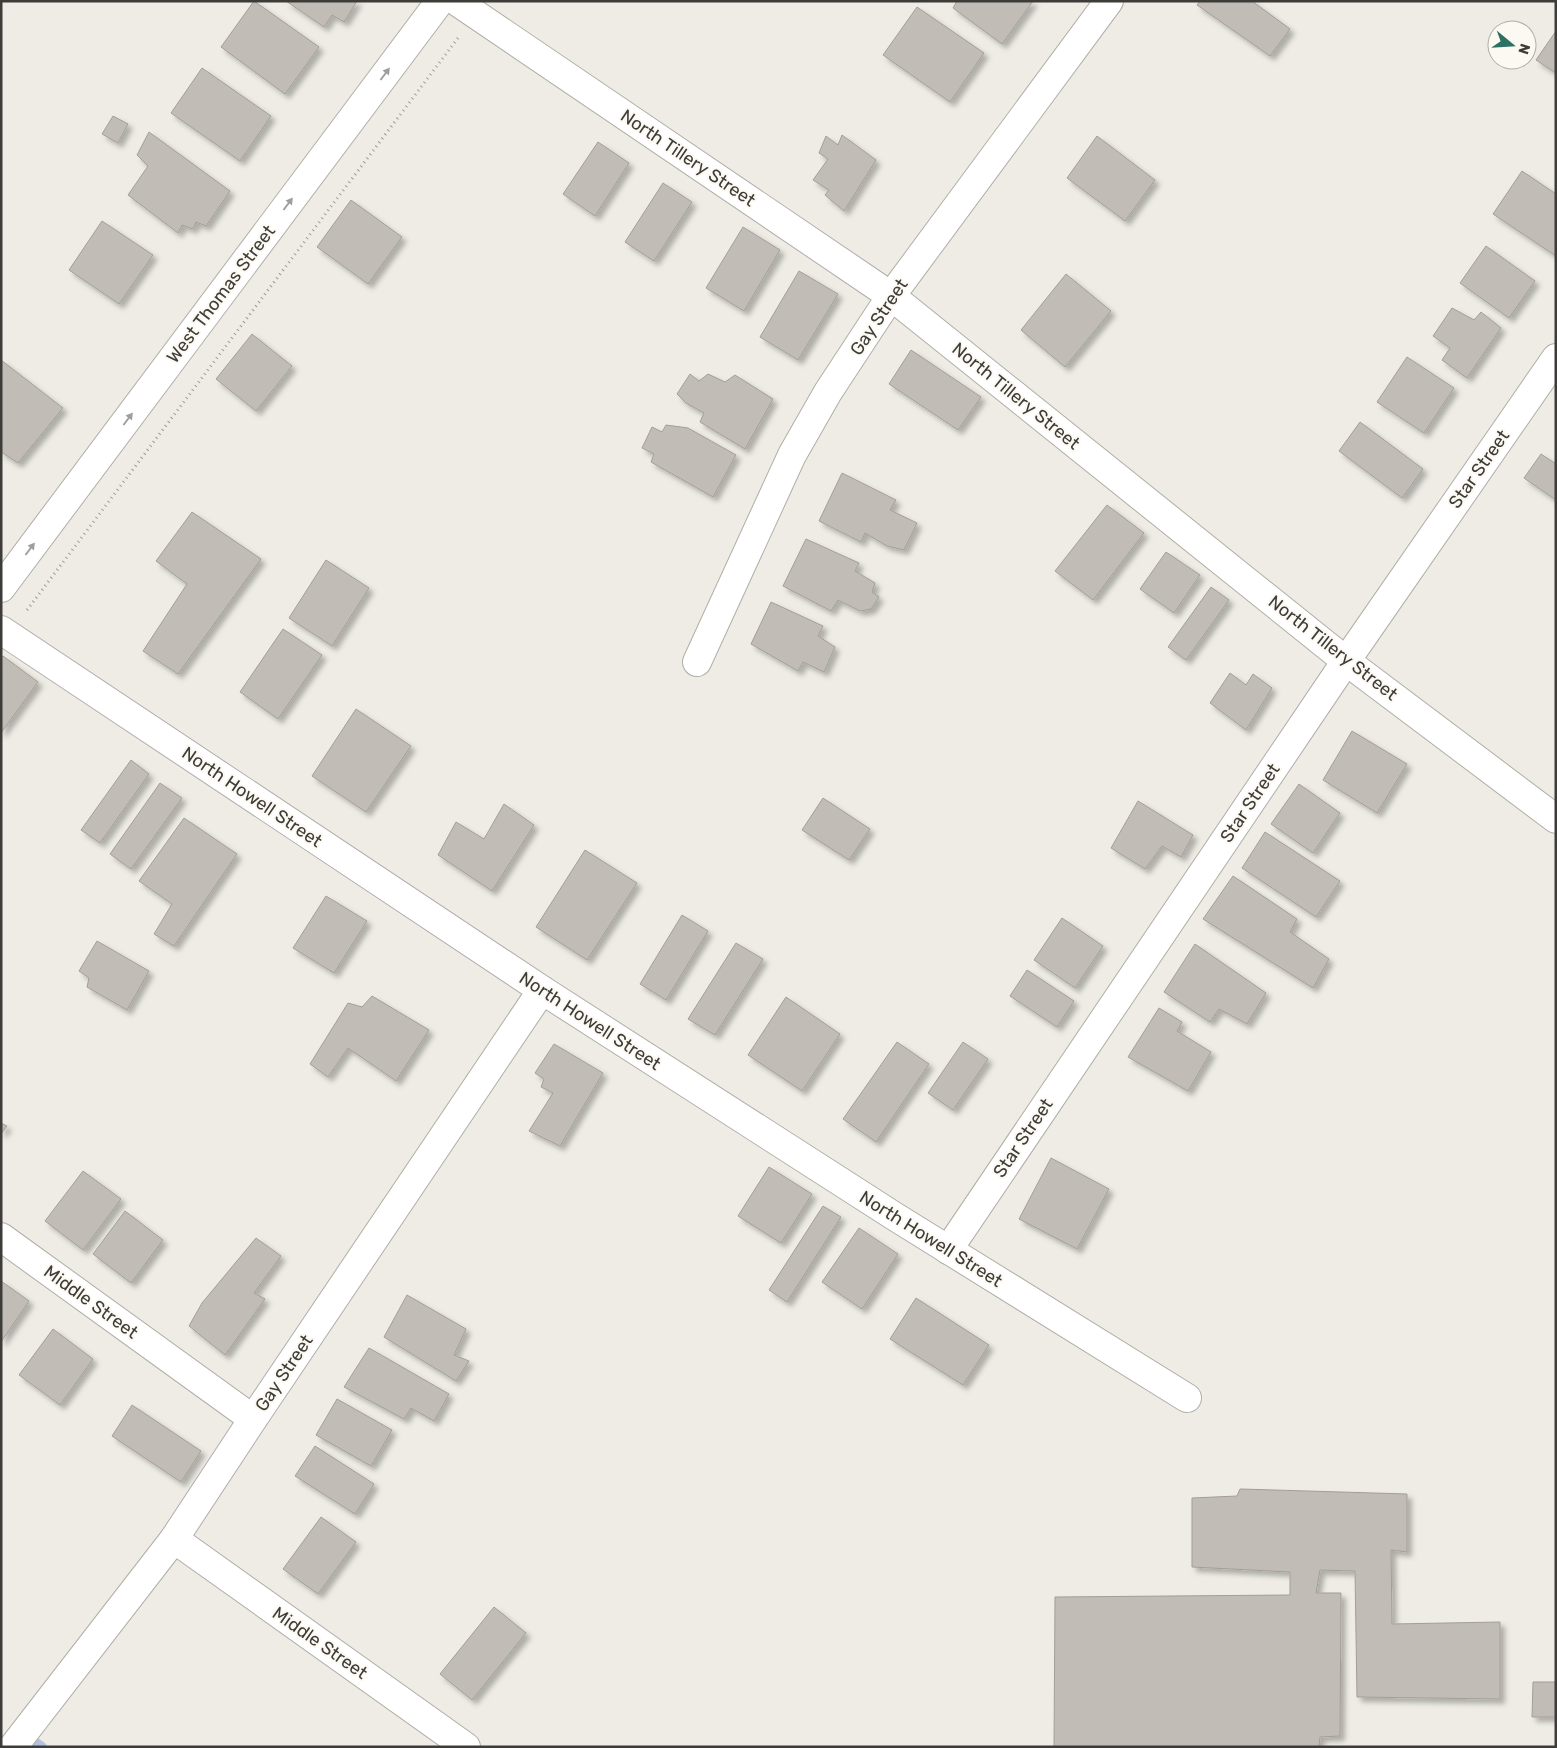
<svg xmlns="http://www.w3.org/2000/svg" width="1557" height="1748" viewBox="0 0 1557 1748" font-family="Rubik,sans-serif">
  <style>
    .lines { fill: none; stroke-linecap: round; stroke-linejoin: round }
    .stream { stroke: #b4c2de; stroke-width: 10 }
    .building { fill: #c1bcb6; stroke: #a39e98; filter: url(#shadow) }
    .minor-casing { stroke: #b0aea7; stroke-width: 30 }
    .major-casing { stroke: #b0aea7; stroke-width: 30 }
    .path { stroke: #9d9c96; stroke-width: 3; stroke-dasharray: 1 4; stroke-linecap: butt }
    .minor { stroke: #fff; stroke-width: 28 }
    .major { stroke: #fff; stroke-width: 28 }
    .oneway { fill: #9e9e9c }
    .labels { text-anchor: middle; stroke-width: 4; stroke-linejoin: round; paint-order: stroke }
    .street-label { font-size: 18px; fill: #3d3c39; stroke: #fcf9f2 }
  </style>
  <defs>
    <filter id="shadow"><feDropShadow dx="4.5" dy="4.5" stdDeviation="2.5" flood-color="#0004"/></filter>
  </defs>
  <rect width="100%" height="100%" fill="#eeece5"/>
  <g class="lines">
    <!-- stream -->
    <polyline class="stream" points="25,1735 42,1747"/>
  </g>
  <!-- building -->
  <g class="building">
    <polygon points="254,1 319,47 285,94 221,47"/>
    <polygon points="286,1 357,1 344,22 332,15 324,27"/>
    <polygon points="957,1 1033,1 1002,44 953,8"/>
    <polygon points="1200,1 1252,1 1290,29 1270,56 1197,5"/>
    <polygon points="917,7 984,53 950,102 883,55"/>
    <polygon points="1556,31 1556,73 1536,60"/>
    <polygon points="202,68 271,116 240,161 171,113"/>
    <polygon points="113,116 128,124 118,143 102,134"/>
    <polygon points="149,132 230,191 206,226 196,222 193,229 182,225 178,233 128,195 148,166 137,155"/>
    <polygon points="842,135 876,160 844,211 825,195 829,190 813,180 828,159 819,153 826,136 838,145"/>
    <polygon points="1097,136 1155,180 1125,221 1067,178"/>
    <polygon points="598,142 629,163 595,216 563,194"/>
    <polygon points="1522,171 1556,194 1556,256 1493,214"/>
    <polygon points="663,183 692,202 654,261 625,242"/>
    <polygon points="351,200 402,237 368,284 317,247"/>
    <polygon points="102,221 153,255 119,304 69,270"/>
    <polygon points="743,227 780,250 744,311 706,288"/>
    <polygon points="1486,246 1535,281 1509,318 1460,283"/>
    <polygon points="799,271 838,294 798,360 760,337"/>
    <polygon points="1066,274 1111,311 1065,367 1021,330"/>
    <polygon points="1452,308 1474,320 1481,312 1501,328 1467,378 1442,360 1450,348 1433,336"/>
    <polygon points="252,334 292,366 256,411 216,379"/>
    <polygon points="911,350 981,397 958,430 889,384"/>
    <polygon points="1407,357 1454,388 1424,433 1377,402"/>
    <polygon points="1,360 63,408 18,463 1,452"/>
    <polygon points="690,374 699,381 708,374 725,382 735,375 773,399 745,449 700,422 704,413 686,403 677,394"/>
    <polygon points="1360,422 1423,469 1402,498 1339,451"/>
    <polygon points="666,425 688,428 736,455 713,497 651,462 654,454 642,448 652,427 662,432"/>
    <polygon points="1541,454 1556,464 1556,500 1524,478"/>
    <polygon points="842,473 896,500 890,510 917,523 904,550 887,546 865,533 861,542 819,521"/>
    <polygon points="1107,505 1144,533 1093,600 1055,571"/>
    <polygon points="192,512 261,559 178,674 143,651 187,584 156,561"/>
    <polygon points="806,539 859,563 855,571 875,583 872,592 879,597 871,609 860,611 838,600 831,611 783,586"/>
    <polygon points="1166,552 1200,575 1174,613 1140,589"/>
    <polygon points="326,560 369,588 332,646 289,618"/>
    <polygon points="1211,587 1229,600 1186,660 1168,647"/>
    <polygon points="771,602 823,626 818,636 835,647 824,672 803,662 798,671 751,644"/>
    <polygon points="283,629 322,655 278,719 240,692"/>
    <polygon points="3,656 38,682 1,733 1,658"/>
    <polygon points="1230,673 1246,685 1253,674 1272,688 1246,730 1210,703"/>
    <polygon points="356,709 411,746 366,812 312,776"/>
    <polygon points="1352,731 1407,764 1377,813 1323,780"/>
    <polygon points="131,760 149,774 100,843 81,830"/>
    <polygon points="160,783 182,798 131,869 110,854"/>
    <polygon points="1299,784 1340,813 1313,853 1271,824"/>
    <polygon points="823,798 870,829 849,860 802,830"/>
    <polygon points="1138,801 1193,835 1181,857 1162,846 1145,869 1111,848"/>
    <polygon points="504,804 534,825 492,891 438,855 456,822 484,839"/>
    <polygon points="184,818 237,854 174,946 154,934 172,904 139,881"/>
    <polygon points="1265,832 1340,881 1316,917 1242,868"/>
    <polygon points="585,850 637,883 587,960 536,927"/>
    <polygon points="1233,876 1297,919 1290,932 1329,959 1313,988 1203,919"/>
    <polygon points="326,896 367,921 334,973 293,948"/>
    <polygon points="682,915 708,931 666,1000 640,984"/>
    <polygon points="1062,918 1103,946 1075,988 1034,960"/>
    <polygon points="97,941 149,971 127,1010 87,987 89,978 79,971"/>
    <polygon points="736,943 763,959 715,1035 688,1019"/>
    <polygon points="1195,944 1266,993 1247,1024 1219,1009 1210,1022 1164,992"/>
    <polygon points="1027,970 1074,1001 1057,1027 1010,996"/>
    <polygon points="372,996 429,1030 396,1081 348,1048 328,1077 310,1064 348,1003 362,1007"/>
    <polygon points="786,997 840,1034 802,1091 748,1055"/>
    <polygon points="1159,1008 1182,1022 1177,1031 1211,1052 1188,1091 1128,1057"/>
    <polygon points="897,1042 929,1064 876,1142 843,1119"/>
    <polygon points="963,1042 988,1059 953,1110 928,1093"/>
    <polygon points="554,1044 603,1073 560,1146 529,1131 553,1093 541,1087 544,1079 535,1073"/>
    <polygon points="1,1123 7,1126 1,1134"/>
    <polygon points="1051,1158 1109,1189 1077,1249 1019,1219"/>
    <polygon points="769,1167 812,1194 781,1243 738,1216"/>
    <polygon points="83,1171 121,1199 83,1250 45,1221"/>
    <polygon points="823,1206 841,1217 787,1302 769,1290"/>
    <polygon points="125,1211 163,1240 131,1283 93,1254"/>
    <polygon points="859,1228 898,1254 862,1309 822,1282"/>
    <polygon points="256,1238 281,1256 254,1293 265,1299 225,1355 189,1326 202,1303"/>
    <polygon points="1,1281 29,1301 1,1342"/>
    <polygon points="407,1295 466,1329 454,1355 469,1361 456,1381 384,1337"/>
    <polygon points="916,1298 989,1345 963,1385 890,1339"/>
    <polygon points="53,1329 93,1359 60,1405 19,1375"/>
    <polygon points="369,1348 449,1394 434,1421 411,1408 404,1419 344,1387"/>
    <polygon points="337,1399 392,1430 371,1466 316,1435"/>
    <polygon points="132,1405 201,1451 181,1482 112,1436"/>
    <polygon points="315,1446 374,1484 355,1514 295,1476"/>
    <polygon points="1240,1489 1407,1494 1407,1552 1391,1550 1392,1624 1500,1622 1500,1699 1357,1697 1355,1571 1320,1570 1316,1593 1341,1593 1340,1736 1320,1737 1319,1747 1054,1747 1055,1597 1290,1595 1290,1572 1192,1567 1192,1498 1237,1496"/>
    <polygon points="321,1517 356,1542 318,1594 283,1569"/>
    <polygon points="494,1607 526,1633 472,1700 440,1674"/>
    <polygon points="1533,1682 1556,1682 1556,1717 1532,1717"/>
  </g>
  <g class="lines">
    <defs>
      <g id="minor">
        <polyline points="456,1 891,296 1346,661 1556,819"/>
        <polyline points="1,630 542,990 894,1216 1187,1398"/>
        <polyline points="697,662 792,455 828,392 891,296 1109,1"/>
        <polyline points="1,1237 253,1419"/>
        <polyline points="948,1250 1346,661 1556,358"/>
        <polyline points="174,1539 466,1747"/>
        <polyline points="13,1747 174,1539 253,1419 542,990"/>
      </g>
      <polyline id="major" points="1,588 440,1"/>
    </defs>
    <!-- minor casing -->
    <use href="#minor" class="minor-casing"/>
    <!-- major casing -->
    <use href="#major" class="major-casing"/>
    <!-- path -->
    <polyline class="path" points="27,610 458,38"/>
    <!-- minor -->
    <use href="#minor" class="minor"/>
    <!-- major -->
    <use href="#major" class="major"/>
  </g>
  <!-- one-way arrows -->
  <defs><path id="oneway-solid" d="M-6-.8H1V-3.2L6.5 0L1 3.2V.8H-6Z" transform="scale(1.25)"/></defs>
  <g class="oneway">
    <use href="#oneway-solid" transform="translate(385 74) rotate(-53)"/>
    <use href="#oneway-solid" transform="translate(288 204) rotate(-53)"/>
    <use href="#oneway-solid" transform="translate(128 419) rotate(-53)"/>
    <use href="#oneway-solid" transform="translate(30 549) rotate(-53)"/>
  </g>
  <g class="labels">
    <!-- street labels -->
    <g class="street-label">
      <text transform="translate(688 158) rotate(34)" y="6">North Tillery Street</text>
      <text transform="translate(221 294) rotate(-53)" y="6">West Thomas Street</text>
      <text transform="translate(879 317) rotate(-56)" y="6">Gay Street</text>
      <text transform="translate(1016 396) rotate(39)" y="6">North Tillery Street</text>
      <text transform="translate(1479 469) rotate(-55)" y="6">Star Street</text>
      <text transform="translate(1333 648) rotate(38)" y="6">North Tillery Street</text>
      <text transform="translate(252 797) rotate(34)" y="6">North Howell Street</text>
      <text transform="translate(1250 803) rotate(-56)" y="6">Star Street</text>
      <text transform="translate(590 1021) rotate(33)" y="6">North Howell Street</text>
      <text transform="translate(1023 1138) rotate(-56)" y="6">Star Street</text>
      <text transform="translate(931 1239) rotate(32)" y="6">North Howell Street</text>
      <text transform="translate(91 1302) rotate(36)" y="6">Middle Street</text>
      <text transform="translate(284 1373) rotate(-56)" y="6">Gay Street</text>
      <text transform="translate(320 1643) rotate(35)" y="6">Middle Street</text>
    </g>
  </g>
  <!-- border -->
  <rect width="1557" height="1748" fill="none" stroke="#3d3c39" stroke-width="5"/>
  <!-- north arrow -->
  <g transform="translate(1512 45) rotate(108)"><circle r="24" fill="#fcf9f2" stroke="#b0ada8"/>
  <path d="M0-4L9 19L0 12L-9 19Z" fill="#2e7164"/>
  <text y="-8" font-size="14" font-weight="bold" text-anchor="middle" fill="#3d3c39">N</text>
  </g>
</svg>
